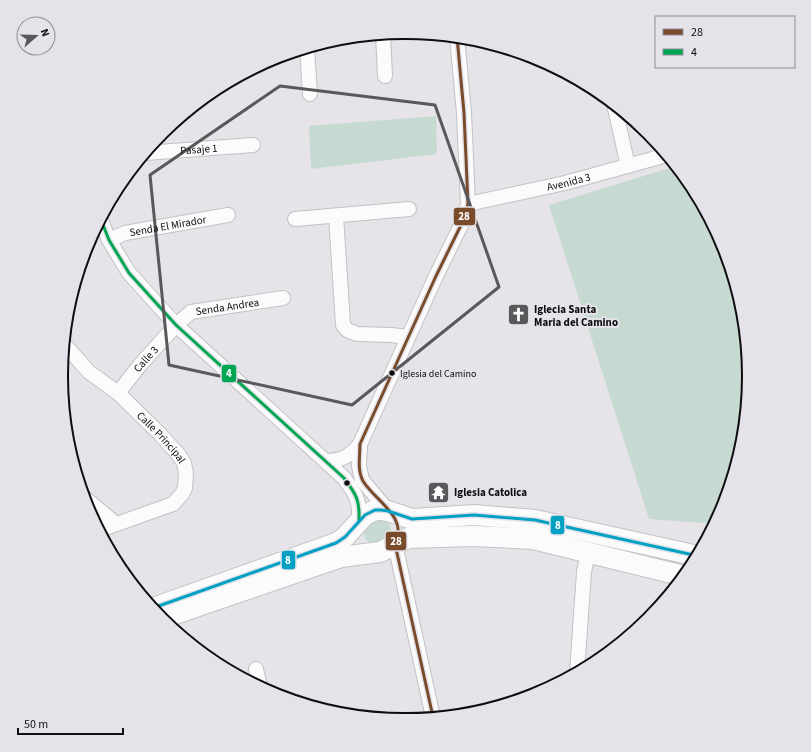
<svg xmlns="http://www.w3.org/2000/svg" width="811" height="752" viewBox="0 0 811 752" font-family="'Source Sans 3',sans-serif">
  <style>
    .green { fill: #c6dad2 }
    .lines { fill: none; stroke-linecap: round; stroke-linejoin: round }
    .minor-casing { stroke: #c2c1c5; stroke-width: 16 }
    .highway-casing { stroke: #c2c1c5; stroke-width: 22 }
    .minor { stroke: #fbfbfc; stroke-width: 14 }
    .highway { stroke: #fbfbfc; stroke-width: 20 }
    .bus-1-casing { stroke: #e5e3ea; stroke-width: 6 }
    .bus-2-casing { stroke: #e5e3ea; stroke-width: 6 }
    .bus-3-casing { stroke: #e5e3ea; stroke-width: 6 }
    .bus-1 { stroke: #7a4b2a; stroke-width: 3 }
    .bus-2 { stroke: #00a651; stroke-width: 3 }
    .bus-3 { stroke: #01a1c4; stroke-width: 3 }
    .marked { fill: none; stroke: #5a585b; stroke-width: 3; stroke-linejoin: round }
    .bus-dot { fill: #0e0d0f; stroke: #e5e3ea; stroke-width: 1.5 }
    .labels { text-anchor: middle; stroke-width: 4; stroke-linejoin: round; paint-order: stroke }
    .bus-label { font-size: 10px; fill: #0e0d0f; stroke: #e5e3ea; text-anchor: start }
    .street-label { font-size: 11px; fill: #0e0d0f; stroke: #e5e3ea }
    .poi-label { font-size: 11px; font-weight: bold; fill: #0e0d0f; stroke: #e5e3ea; text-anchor: start }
    .rim { fill: none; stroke: #0e0d0f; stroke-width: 2 }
    .line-badge { stroke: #e5e3ea; stroke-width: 1.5 }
    .badge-label { font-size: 11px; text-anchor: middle; font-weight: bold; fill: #fff }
  </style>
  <rect width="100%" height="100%" fill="#e6e4e9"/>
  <!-- green -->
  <g class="green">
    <polygon points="436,116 437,154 311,169 309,126"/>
    <polygon points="676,166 692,185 723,245 743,309 749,376 743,443 723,508 715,524 649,519 549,205"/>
    <path d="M369,518L387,520L391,528L390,537L375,545C359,539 363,530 369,518Z"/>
  </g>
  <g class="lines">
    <defs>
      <g id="minor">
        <polyline points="383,34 385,76"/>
        <polyline points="307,48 310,94"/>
        <polyline points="614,104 628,166"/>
        <path id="s1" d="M145,153L253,145"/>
        <path id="s2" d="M468,204L565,183L667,155"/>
        <polyline points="336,216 343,325 347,330 357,334 391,335 408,337"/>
        <polyline points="295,219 409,209"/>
        <path d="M101,220L109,240L129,273L176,325L344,478C356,494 360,500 359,521"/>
        <path id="s3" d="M109,240L125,233L228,215"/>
        <path id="s4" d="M65,345L89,372L118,393L160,434L178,454L184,463L186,473L185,488L182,494L173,504L100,530"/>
        <path id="s5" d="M118,393L140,365L176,325L191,312L283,298"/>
        <path d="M326,461C341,461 351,456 360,444"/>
        <polyline points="85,498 116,524"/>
        <polyline points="388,511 362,480 359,466 360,444 436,276 463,221 468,204 464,113 457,37"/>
        <polyline points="395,544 433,717"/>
        <polyline points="256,669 260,687"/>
        <polyline points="577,672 584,572 588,553"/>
      </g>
      <g id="highway">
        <polyline points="153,608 336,543 345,537 365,515 375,510 381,510 388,511 412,519 474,515 535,520 698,556"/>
        <polyline points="172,615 341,557 380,552 408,538 474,536 533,539 684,576"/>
      </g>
    </defs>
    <!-- minor casing -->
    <use href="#minor" class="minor-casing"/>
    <!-- highway casing -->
    <use href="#highway" class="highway-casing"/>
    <!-- minor -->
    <use href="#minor" class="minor"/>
    <!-- highway -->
    <use href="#highway" class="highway"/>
    <defs>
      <path id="bus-1" d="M433,717L395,544C409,517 375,501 363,481C357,470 360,455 360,444L436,276L463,221L468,204L464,113L457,37"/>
      <path id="bus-2" d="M101,220L109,240L129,273L176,325L344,478C356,494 360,500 359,521"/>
      <polyline id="bus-3" points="153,608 336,543 345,537 365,515 375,510 381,510 388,511 412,519 474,515 535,520 698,556"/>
    </defs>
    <!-- bus-1 casing -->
    <use href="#bus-1" class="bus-1-casing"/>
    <!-- bus-2 casing -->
    <use href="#bus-2" class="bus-2-casing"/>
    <!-- bus-3 casing -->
    <use href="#bus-3" class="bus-3-casing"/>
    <!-- bus-1 -->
    <use href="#bus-1" class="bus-1"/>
    <!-- bus-2 -->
    <use href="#bus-2" class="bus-2"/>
    <!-- bus-3 -->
    <use href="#bus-3" class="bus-3"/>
  </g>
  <!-- marked area -->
  <path class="marked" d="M280,86L435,105L499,287L352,405L169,365L150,175Z"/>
  <!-- icons -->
  <defs>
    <symbol id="church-square" viewBox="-11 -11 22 22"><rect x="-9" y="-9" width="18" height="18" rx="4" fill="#5a585b" stroke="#e5e3ea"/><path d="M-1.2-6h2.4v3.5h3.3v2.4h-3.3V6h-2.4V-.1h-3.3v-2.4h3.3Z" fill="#fff"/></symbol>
    <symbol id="temple-square" viewBox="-11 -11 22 22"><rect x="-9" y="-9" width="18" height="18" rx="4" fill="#5a585b" stroke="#e5e3ea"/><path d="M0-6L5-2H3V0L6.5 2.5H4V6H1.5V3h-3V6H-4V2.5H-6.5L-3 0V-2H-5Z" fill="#fff"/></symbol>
  </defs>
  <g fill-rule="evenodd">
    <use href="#church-square" x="506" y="302" width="25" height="25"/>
    <use href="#temple-square" x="426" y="480" width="25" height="25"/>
  </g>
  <!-- markers -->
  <g class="bus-dot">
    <circle cx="392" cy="373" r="3.5"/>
    <circle cx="347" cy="483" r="3.5"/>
  </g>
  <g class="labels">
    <!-- bus labels -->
    <g class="bus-label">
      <text x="400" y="377">Iglesia del Camino</text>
    </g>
    <!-- street labels -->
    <g class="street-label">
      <text dy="4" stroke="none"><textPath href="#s1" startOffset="54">Pasaje 1</textPath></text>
      <text dy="4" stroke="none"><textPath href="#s2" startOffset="103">Avenida 3</textPath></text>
      <text dy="4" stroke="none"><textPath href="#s3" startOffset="61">Senda El Mirador</textPath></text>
      <text dy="4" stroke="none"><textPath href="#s5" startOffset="146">Senda Andrea</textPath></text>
      <text dy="4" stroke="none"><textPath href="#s5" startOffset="44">Calle 3</textPath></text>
      <text dy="4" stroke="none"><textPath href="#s4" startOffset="134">Calle Principal</textPath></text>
    </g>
    <!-- poi labels -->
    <g class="poi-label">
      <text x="534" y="313">Iglecia Santa<tspan x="534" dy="13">Maria del Camino</tspan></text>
      <text x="454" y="496">Iglesia Catolica</text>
    </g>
  </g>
  <!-- crop -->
  <path d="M0 0H811V752H0ZM68 376a337 337 0 1 1 674 0a337 337 0 1 1-674 0Z" fill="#e5e3ea" fill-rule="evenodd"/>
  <path class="rim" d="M68 376a337 337 0 1 1 674 0a337 337 0 1 1-674 0Z"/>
  <g class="line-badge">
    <rect x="453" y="207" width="23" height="19" rx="4" fill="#7a4b2a"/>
    <rect x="221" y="364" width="16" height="19" rx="4" fill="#00a651"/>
    <rect x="550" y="515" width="15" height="20" rx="4" fill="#01a1c4"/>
    <rect x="385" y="531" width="22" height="20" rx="4" fill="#7a4b2a"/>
    <rect x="281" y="550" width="15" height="20" rx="4" fill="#01a1c4"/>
  </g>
  <g class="badge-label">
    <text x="464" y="220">28</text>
    <text x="229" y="377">4</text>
    <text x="558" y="529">8</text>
    <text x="396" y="545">28</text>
    <text x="288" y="564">8</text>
  </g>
  <!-- legend -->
  <rect x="655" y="16" width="140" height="52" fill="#e5e3ea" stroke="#8f8d92"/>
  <rect x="663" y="29" width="20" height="6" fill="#7a4b2a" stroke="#8f8d92"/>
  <text x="691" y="36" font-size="12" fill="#0e0d0f">28</text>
  <rect x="663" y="49" width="20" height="6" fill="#00a651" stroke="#8f8d92"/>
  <text x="691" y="56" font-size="12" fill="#0e0d0f">4</text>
  <!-- north arrow -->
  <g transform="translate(36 36) rotate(70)"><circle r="19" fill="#e5e3ea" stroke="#8f8d92"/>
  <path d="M0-3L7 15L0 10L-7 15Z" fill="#5a585b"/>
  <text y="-6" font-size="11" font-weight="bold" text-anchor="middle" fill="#0e0d0f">N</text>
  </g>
  <!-- scale -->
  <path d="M18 728v6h105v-6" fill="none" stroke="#0e0d0f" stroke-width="2"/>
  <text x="24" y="728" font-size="12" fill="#0e0d0f" stroke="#e5e3ea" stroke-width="3" paint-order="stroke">50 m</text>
</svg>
